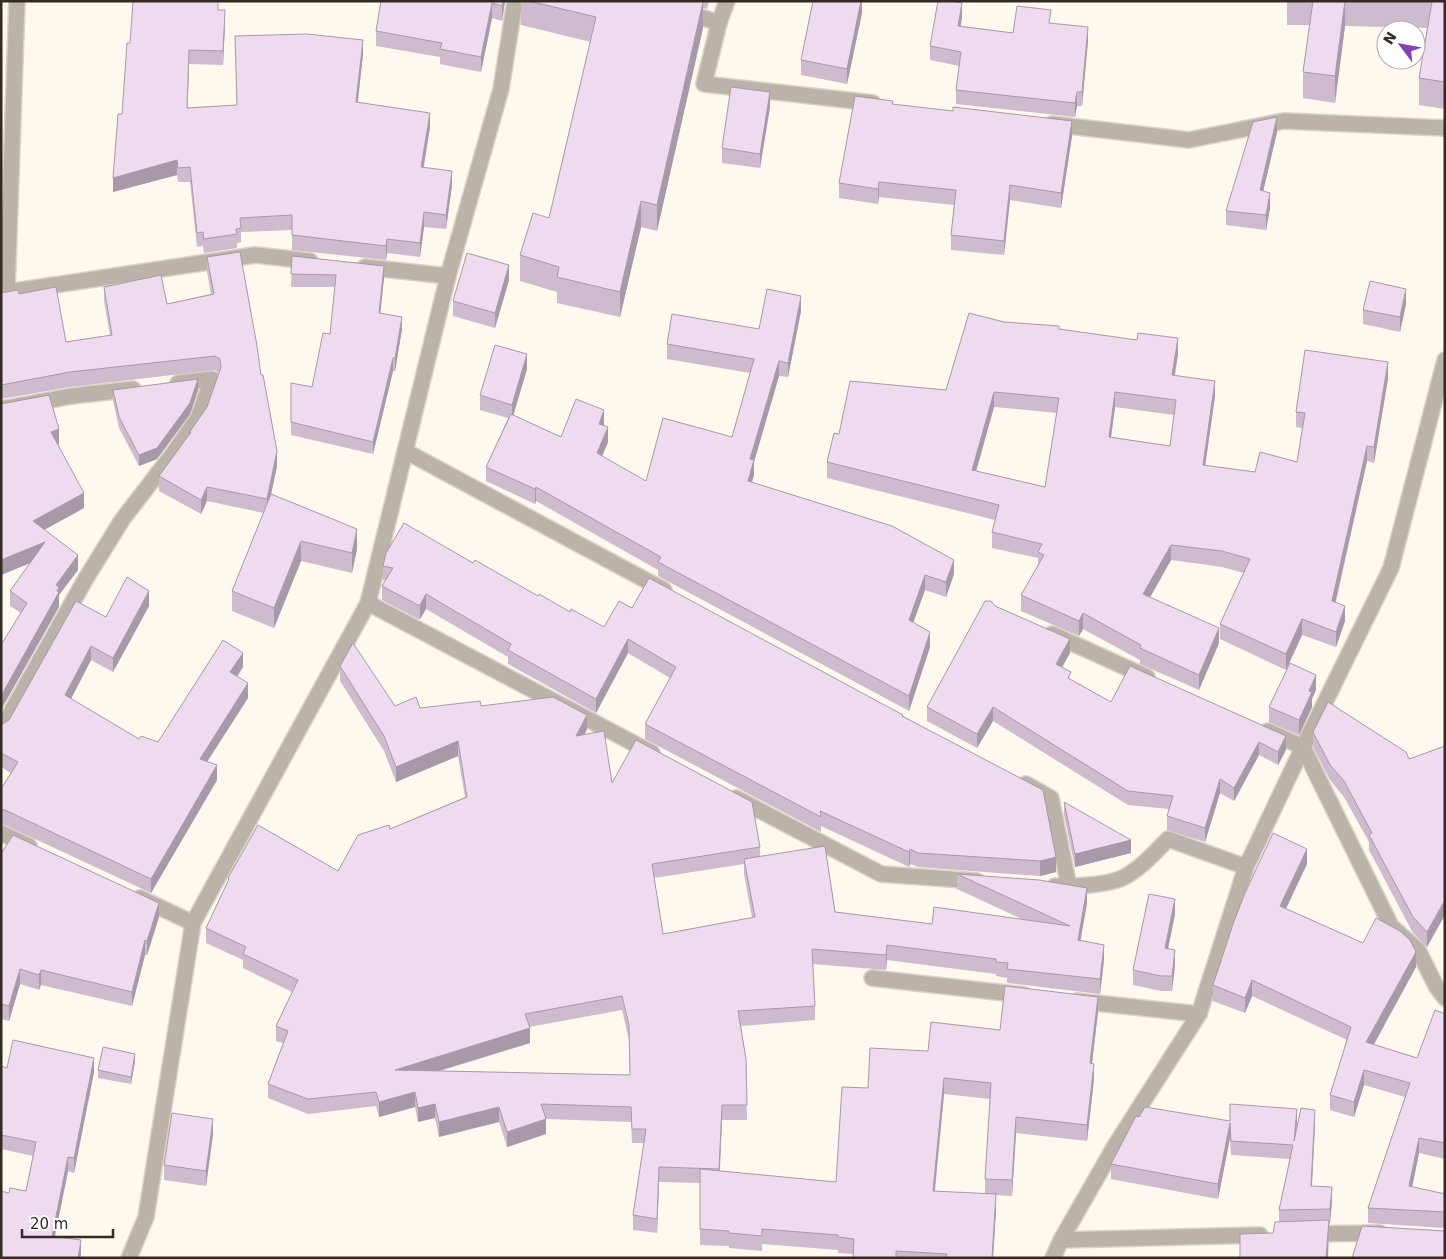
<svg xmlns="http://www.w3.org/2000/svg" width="1446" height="1259" viewBox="0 0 1446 1259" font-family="'DejaVu Sans',sans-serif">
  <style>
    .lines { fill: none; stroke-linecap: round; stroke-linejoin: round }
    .minor-casing { stroke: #d9d3c9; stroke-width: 18 }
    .minor { stroke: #bbb2a9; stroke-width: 15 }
    .wall { fill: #cebcce; fill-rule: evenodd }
    .shaded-wall { fill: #a799a7 }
    .building { fill: #efdbef; stroke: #a799a7; fill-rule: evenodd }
  </style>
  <rect width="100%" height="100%" fill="#fef8ee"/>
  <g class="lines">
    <defs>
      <g id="minor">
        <polyline points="650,1 719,23"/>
        <polyline points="727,1 719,23 704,84 873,103"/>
        <polyline points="1052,124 1189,140 1284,121 1445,128"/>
        <polyline points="365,267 448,276"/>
        <polyline points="7,292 17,1"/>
        <polyline points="1,293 255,255 310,261"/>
        <polyline points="1,409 72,396 133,389"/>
        <polyline points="405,451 664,590"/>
        <polyline points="368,603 652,753"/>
        <polyline points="1052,634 1147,677"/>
        <polyline points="1,730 85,580 122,520 172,455 198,418 212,379 178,383"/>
        <polyline points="1268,731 1303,747 1391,926 1418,950 1436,986 1445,998"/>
        <polyline points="1026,784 1051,798 1069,887"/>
        <polyline points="736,798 881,874 977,881"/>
        <polyline points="1,833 29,846"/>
        <path d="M1055,886C1070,887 1102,885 1117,880C1134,875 1155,853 1168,839L1246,867"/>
        <polyline points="140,898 193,923"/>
        <polyline points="872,978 1024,995"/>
        <polyline points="1077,1001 1199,1014"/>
        <polyline points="1310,1234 1380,1233"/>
        <polyline points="1061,1240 1260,1235"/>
        <polyline points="129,1258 146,1217 193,923 368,603 448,276 501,89 515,1"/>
        <polyline points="1053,1258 1061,1240 1116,1144 1199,1014 1246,867 1303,747 1391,568 1445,360"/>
      </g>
    </defs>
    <!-- minor casing -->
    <use href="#minor" class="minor-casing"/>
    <!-- minor -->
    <use href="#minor" class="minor"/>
  </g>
  <!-- wall -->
  <g class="wall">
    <polygon points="381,1 505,1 502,21 492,18 481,72 440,64 440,57 376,46 376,31"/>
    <polygon points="521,1 709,1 707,9 703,8 703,28 657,231 641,227 620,317 557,303 557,292 520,281 520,255 549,218 591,42 521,25"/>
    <polygon points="862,1 862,13 847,84 801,75 801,60"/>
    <polygon points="1287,1 1445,1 1445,109 1419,105 1419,78 1427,28 1345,26 1335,103 1303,98 1303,72 1310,25 1287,25"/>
    <polygon points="219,10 225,24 223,65 189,64 187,108 237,105 235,36 363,54 358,102 430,127 424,167 452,185 446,229 424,227 420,257 387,253 386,260 292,250 292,230 241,232 241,242 237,243 237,248 204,253 203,246 197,247 190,182 178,182 177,175 113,192 122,114 130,43"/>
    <polygon points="962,17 961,26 1013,33 1051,23 1088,41 1082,106 1077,106 1075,117 956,104 956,90 959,66 930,60 930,46"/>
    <polygon points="893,105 1072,136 1061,208 1010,200 1004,255 951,250 951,235 954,205 879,197 878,204 839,198 839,183"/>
    <polygon points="770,107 760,168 722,163 722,148"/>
    <polygon points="1277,132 1263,191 1270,208 1266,230 1226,225 1226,211"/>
    <polygon points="292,256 384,278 380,313 402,329 395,371 393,371 373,454 291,435 291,383 312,387 330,334 335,287 291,287"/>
    <polygon points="207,257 261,375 277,466 270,497 357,549 352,573 301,561 274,628 232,611 232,591 264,513 207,501 201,514 159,491 159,476 189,436 207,407 219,373 215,370 70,387 1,399 1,293 19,294 66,342 110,335 104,301 104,287 167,304 211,294 207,272"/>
    <polygon points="509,280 495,328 453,316 453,301"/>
    <polygon points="1406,304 1400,332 1363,324 1363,310"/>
    <polygon points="801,311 788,377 779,376 754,462 754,475 752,482 954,574 946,597 925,590 913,622 930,647 909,711 658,576 658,570 536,501 535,504 486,481 486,467 508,418 480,410 480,395 527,369 513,415 561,437 604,425 608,442 602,456 646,481 732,437 750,373 667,359 667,344 759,329"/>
    <path d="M1004,322L1059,330L1178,354L1175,375L1215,396L1205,466L1255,472L1297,462L1302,428L1296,427V412L1388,378L1374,463L1367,461L1336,602L1345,621L1336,647L1302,635L1286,670L1220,639V624L1244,573L1222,567L1171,560L1150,597L1219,643L1199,690L1140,664V660L1083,629L1079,636L1021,611V595L1038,565V558L992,548V532L995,520L827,478V462L839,434L946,390ZM994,407L1057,413L1045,487L976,471ZM1115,407L1174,415L1170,446L1111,437Z"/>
    <polygon points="113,390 198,390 190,414 157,459 139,466 119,428 113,400"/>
    <polygon points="1,404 59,444 57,445 84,508 44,530 78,570 59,595 59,607 21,613 10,606 10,591 30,563 1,575"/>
    <polygon points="473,563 570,612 604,627 632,608 903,716 1056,872 1040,876 918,867 910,864 909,867 821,826 821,832 645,739 645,724 670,678 628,653 596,713 508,664 508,657 426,609 420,619 418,619 382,600 382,586 385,580 383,580 383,566"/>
    <polygon points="149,606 113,672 91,660 71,699 139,739 158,742 243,667 237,677 248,698 207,761 217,780 151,893 5,825 1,824 1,789 11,773 1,767 1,725 9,720 106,617"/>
    <polygon points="995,606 1070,653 1062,667 1071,680 1111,702 1130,666 1286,750 1278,765 1259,755 1234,801 1220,793 1205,842 1167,830 1167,816 1169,809 1128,805 993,721 977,748 927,721 927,707"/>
    <path d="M340,666L395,706L420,708L481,706L587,729L585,735L612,783L760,847V857L835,912L932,924L1024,920L957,889V874L1087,903L1080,941L1104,960L1100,994L1007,983V978L996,976V974L887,960L886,970L813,964L815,1006V1020L741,1026L746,1059L747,1120H722L720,1171L836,1182L868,1088L928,1051L1000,1030L1098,1012L1092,1064L1094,1079L1087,1141L1016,1133L1012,1196L996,1195V1210L993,1258H853V1254L838,1253V1250L762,1244V1251L729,1248V1246L700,1245V1183L659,1182L657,1233L633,1230V1215L644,1143H632L631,1122L546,1119V1134L507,1147L499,1122L439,1137L435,1118L418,1122L415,1107L379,1117L376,1106L308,1114L268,1098V1084L283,1043L276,1041V1026L292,992L243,968V960L206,943V928L228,882V878L338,871L390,829L465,797L458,756L396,782L384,751L340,681ZM744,864V874L752,918L663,934L654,878ZM622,1010L629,1040L630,1075L440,1071L530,1043L529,1027ZM944,1094L990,1099L985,1179V1194L935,1191Z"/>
    <polygon points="1316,690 1312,699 1312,707 1299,735 1269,722 1269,707"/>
    <polygon points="1313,732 1409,759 1445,746 1427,947 1413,933 1369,850 1369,842 1344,797 1330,780 1313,747"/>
    <polygon points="1064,802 1131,853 1075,867 1064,815"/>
    <polygon points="1,854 159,917 147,955 145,955 132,1006 41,985 39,990 20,984 9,1021 1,1019"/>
    <polygon points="1307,864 1286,909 1416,967 1374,1045 1417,1058 1445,1014 1445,1159 1419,1153 1412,1187 1445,1194 1445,1228 1368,1223 1368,1208 1405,1097 1364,1085 1354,1117 1330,1110 1330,1095 1347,1040 1252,996 1245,1013 1213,1001 1213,985"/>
    <polygon points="1175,914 1168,949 1175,965 1172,991 1161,991 1133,985 1133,970"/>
    <polygon points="135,1061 131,1084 98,1078 98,1070"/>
    <polygon points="1,1066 7,1068 94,1072 74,1173 68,1171 55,1236 81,1255 1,1258 9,1193 26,1191 33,1156 1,1149"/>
    <polygon points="1230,1104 1297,1123 1296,1131 1315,1124 1312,1186 1332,1202 1330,1223 1329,1224 1328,1258 1235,1258 1240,1257 1273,1233 1279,1222 1279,1210 1290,1159 1231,1155 1230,1138 1218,1199 1111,1179 1111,1164 1139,1117 1230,1121"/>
    <polygon points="213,1134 206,1186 164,1180 164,1165"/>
  </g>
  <!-- shaded-wall -->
  <g class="shaded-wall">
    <polygon points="503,1 505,1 502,21 502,6"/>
    <polygon points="861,1 862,1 862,13 847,84 847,69"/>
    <polygon points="1345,1 1345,26 1335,103 1335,76"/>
    <polygon points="703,2 703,28 657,231 657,205"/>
    <polygon points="492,3 492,18 481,72 481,57"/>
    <polygon points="962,3 962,17 958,40 958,26"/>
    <polygon points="225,10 225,24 223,65 223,51"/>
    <polygon points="1088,27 1088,41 1082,106 1082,92"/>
    <polygon points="363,40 363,54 356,116 356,102"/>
    <polygon points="189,50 189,64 187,123 187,108"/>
    <polygon points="770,92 770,107 760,168 760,154"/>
    <polygon points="1077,92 1077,106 1075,117 1075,103"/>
    <polygon points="430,113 430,127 421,181 421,167"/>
    <polygon points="1277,117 1277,132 1260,205 1260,190"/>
    <polygon points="1072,121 1072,136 1061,208 1061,193"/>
    <polygon points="177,160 177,175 113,192 113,178"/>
    <polygon points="452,171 452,185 446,229 446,215"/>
    <polygon points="879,182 879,197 878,204 878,189"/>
    <polygon points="1010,185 1010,200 1004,255 1004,241"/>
    <polygon points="1270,193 1270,208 1266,230 1266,215"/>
    <polygon points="641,201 641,227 620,317 620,292"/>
    <polygon points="424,212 424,227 420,257 420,243"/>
    <polygon points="387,239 387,253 386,260 386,246"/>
    <polygon points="509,265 509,280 495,328 495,313"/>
    <polygon points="384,266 384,278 379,326 379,313"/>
    <polygon points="1406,289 1406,304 1400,332 1400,317"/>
    <polygon points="801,296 801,311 788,377 788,363"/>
    <polygon points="402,317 402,329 395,371 395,358"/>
    <polygon points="1178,338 1178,354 1172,390 1172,375"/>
    <polygon points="527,354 527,369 512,420 512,405"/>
    <polygon points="393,358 393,371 373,454 373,442"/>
    <polygon points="779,361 779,376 754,462 754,475 748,496 748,481 750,459"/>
    <polygon points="1388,362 1388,378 1374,463 1374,447"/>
    <polygon points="198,379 198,390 190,414 157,459 139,466 139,455"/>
    <polygon points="1215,381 1215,396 1203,481 1203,465"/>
    <polygon points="994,392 994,407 972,486 972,470"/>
    <polygon points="1115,392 1115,407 1109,452 1109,437"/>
    <polygon points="604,410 604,425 599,438 599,424"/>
    <polygon points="608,427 608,442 597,468 597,453"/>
    <polygon points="59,429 59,444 51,447 51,432"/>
    <polygon points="1367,446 1367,461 1332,616 1332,601"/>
    <polygon points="277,451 277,466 267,514 267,499"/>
    <polygon points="207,487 207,501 201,514 201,500"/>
    <polygon points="536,487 536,501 535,504 535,489"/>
    <polygon points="84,493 84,508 33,536 33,521"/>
    <polygon points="357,529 357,549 352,573 352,553"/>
    <polygon points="301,541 301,561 274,628 274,608"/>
    <polygon points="45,542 45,557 1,575 1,560"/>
    <polygon points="1171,545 1171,560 1143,610 1143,594"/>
    <polygon points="78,555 78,570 59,595 59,607 1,710 1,696 56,585"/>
    <polygon points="954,560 954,574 946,597 946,582"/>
    <polygon points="925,575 925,590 909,635 909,620"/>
    <polygon points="149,591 149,606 113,672 113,658"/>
    <polygon points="426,594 426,609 420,619 420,605"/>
    <polygon points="1345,606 1345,621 1336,647 1336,632"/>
    <polygon points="1083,613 1083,629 1079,636 1079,621"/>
    <polygon points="1302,619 1302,635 1286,670 1286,654"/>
    <polygon points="1219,628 1219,643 1199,690 1199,675"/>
    <polygon points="930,632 930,647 909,711 909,696"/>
    <polygon points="628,639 628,653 596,713 596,699"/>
    <polygon points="1070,639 1070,653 1056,678 1056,664"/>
    <polygon points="91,646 91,660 65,710 65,695"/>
    <polygon points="243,653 243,667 230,687 230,672"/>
    <polygon points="1316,675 1316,690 1312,699 1312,707 1299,735 1299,720 1309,691"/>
    <polygon points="248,683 248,698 200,773 200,759"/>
    <polygon points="993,707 993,721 977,748 977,734"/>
    <polygon points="587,715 587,729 576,751 576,736"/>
    <polygon points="1286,736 1286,750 1278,765 1278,752"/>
    <polygon points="458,741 458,756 396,782 396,767"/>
    <polygon points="1259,742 1259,755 1234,801 1234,788"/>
    <polygon points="217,765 217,780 151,893 151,879"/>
    <polygon points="1220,779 1220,793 1205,842 1205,828"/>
    <polygon points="1131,840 1131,853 1075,867 1075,854"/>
    <polygon points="910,849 910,864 909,867 909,852"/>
    <polygon points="1307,849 1307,864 1280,921 1280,906"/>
    <polygon points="1056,857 1056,872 1040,876 1040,861"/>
    <polygon points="1087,888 1087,903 1078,955 1078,940"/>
    <polygon points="1175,899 1175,914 1165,963 1165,948"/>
    <polygon points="1445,900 1445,915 1427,947 1427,932"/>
    <polygon points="159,903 159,917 147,955 147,941"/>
    <polygon points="145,940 145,955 132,1006 132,992"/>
    <polygon points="887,945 887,960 886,970 886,955"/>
    <polygon points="1104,945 1104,960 1100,994 1100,979"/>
    <polygon points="1175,950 1175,965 1172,991 1172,976"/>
    <polygon points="1416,952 1416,967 1366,1058 1366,1042"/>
    <polygon points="20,969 20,984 9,1021 9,1006"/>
    <polygon points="41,970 41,985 39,990 39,975"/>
    <polygon points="1252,980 1252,996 1245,1013 1245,998"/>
    <polygon points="1098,997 1098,1012 1090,1079 1090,1063"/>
    <polygon points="530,1028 530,1043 395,1084 395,1070"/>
    <polygon points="135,1054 135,1061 131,1084 131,1077"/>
    <polygon points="94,1058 94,1072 74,1173 74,1158"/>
    <polygon points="1094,1064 1094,1079 1087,1141 1087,1125"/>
    <polygon points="1364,1070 1364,1085 1354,1117 1354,1102"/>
    <polygon points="944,1078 944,1094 933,1206 933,1191"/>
    <polygon points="415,1092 415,1107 379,1117 379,1102"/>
    <polygon points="435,1104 435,1118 418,1122 418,1108"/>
    <polygon points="722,1105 722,1120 719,1183 719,1169"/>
    <polygon points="499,1107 499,1122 439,1137 439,1122"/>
    <polygon points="1297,1109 1297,1123 1294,1155 1294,1141"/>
    <polygon points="1315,1110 1315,1124 1311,1201 1311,1186"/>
    <polygon points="1016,1117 1016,1133 1012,1196 1012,1180"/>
    <polygon points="213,1119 213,1134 206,1186 206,1171"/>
    <polygon points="546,1119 546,1134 507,1147 507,1132"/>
    <polygon points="1230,1123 1230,1138 1218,1199 1218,1184"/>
    <polygon points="1419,1138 1419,1153 1409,1202 1409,1186"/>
    <polygon points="68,1157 68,1171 52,1250 52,1236"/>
    <polygon points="659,1167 659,1182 657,1233 657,1219"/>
    <polygon points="1332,1187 1332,1202 1330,1223 1330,1209"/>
    <polygon points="996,1194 996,1210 993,1258 992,1258"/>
    <polygon points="1329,1220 1328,1258 1326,1258"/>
    <polygon points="81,1240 81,1255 80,1258 78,1258"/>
  </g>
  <!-- building -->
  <g class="building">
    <polygon points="133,1 218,1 218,10 225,10 223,51 189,50 187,108 237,105 235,36 307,34 363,40 356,102 430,113 421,167 452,171 446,215 424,212 420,243 387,239 386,246 292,235 292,215 240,218 241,228 236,229 237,234 204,239 203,232 197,233 190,167 178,168 177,160 113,178 118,114 122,114 127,43 130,43"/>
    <polygon points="381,1 503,1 502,6 492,3 481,57 440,49 442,43 376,31"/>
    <polygon points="529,1 700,1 703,2 657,205 641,201 620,292 557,277 559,267 520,255 533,213 549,218 596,17"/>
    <polygon points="813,1 861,1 847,69 801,60"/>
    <polygon points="938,1 952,1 962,3 958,26 1013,33 1017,6 1051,10 1049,23 1088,27 1082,92 1077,92 1075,103 956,90 961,52 930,46"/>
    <polygon points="1313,1 1345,1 1335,76 1303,72"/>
    <polygon points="1413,1 1445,1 1445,82 1419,78 1432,2"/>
    <polygon points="731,87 770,92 760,154 722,148"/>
    <polygon points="855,96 893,101 892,104 953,111 953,107 1072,121 1061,193 1010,185 1004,241 951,235 956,190 879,182 878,189 839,183"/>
    <polygon points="1277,117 1260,190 1270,193 1266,215 1226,211 1253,122"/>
    <polygon points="240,252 257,346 261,375 263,375 277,451 267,499 207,487 201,500 159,476 191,432 189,433 207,407 221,367 220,359 215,356 70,372 1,385 1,293 18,290 19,294 56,287 66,342 112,335 104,287 161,275 167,304 214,294 207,257"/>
    <polygon points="467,253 509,265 495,313 453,301"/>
    <polygon points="292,256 384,266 379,313 402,317 395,358 393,358 373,442 291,422 291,383 312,387 323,333 330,334 336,275 291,274"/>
    <polygon points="1370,281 1406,289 1400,317 1363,310"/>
    <polygon points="767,289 801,296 788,363 779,361 750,459 754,460 748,481 892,526 954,560 946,582 925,575 909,620 930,632 909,696 658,562 661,557 536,487 535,489 486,467 511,414 561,437 576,399 604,410 599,424 608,427 597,453 646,481 663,418 732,437 754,359 667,344 672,314 759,329"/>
    <path d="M969,313L1004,322L1059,326V329L1137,340L1138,333L1178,338L1172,375L1215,381L1203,465L1255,472L1260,452L1297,462L1305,413L1296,412L1305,350L1388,362L1374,447L1367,446L1332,601L1345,606L1336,632L1302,619L1286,654L1220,624L1250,559L1222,551L1171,545L1143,594L1219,628L1199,675L1140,648L1141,645L1083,613L1079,621L1021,595L1044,555L1038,552L1042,544L992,532L999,505L827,462L834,433L839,434L850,381L946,390ZM994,392L1059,398L1045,487L972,470ZM1115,392L1176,400L1170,446L1109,437Z"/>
    <polygon points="495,345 527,354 512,405 480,395"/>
    <polygon points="198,379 190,403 157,448 139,455 119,417 113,390"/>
    <polygon points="49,395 59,429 51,432 84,493 33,521 78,555 56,585 59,587 57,591 59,592 1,696 1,645 27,603 10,591 45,542 1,560 1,404"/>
    <polygon points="271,494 357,529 352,553 301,541 274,608 232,591"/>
    <polygon points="404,523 473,563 475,560 538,596 539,594 570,612 571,609 604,627 619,601 632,608 649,578 903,715 902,716 1043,790 1056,857 1040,861 918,853 910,849 909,852 820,811 821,817 645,724 676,667 628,639 596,699 508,650 511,644 426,594 420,605 418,605 382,586 393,568 383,566 386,553"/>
    <polygon points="127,577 149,591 113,658 91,646 65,695 139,739 141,736 158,742 223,640 243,653 230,672 248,683 200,759 217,765 151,879 5,810 1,809 1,789 18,762 1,753 1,725 9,720 76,601 106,617"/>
    <polygon points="985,601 991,601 995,606 1070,639 1056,664 1071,672 1068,678 1111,702 1130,666 1286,736 1278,752 1259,742 1234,788 1220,779 1205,828 1167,816 1173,796 1128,791 993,707 977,734 927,707"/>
    <path d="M353,643L395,706L416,697L420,708L480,701L481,706L553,697L587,715L576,736L604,731L612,783L636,740L752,802L760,847L652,864L663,934L755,917L744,859L825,846L835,912L932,924L934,907L1070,926L957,874L1039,880L1087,888L1078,940L1104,945L1100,979L1007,969L1008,963L996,962V959L887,945L886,955L812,949L815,1006L738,1011L746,1059L747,1105H722L719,1169L659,1167L657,1219L633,1215L646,1129H632L631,1107L541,1104L546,1119L507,1132L499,1107L439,1122L435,1104L418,1108L415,1092L379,1102L376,1092L308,1099L268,1084L288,1031L276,1026L298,980L243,954L246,947L206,928L229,879L228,878L258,825L338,871L358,835L389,825L390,829L467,797L458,741L396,767L384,736L340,666ZM622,996L629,1025L630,1075L395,1070L530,1028L525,1014Z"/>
    <polygon points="1290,663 1316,675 1309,691 1312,692 1299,720 1269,707"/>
    <polygon points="1328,702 1406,752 1409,759 1445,746 1445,900 1427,932 1413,917 1369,835 1372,833 1344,781 1330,765 1313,732"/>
    <polygon points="1064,802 1131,840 1075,854"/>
    <polygon points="1273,833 1307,849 1280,906 1363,943 1376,918 1400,931 1410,940 1416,952 1366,1042 1417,1058 1435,1010 1445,1014 1445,1143 1419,1138 1409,1186 1445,1194 1445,1212 1368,1208 1410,1083 1364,1070 1354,1102 1330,1095 1351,1027 1252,980 1245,998 1213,985 1233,924 1245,893"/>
    <polygon points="13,835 159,903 147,941 145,940 132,992 41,970 39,975 20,969 9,1006 1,1004 1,854"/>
    <polygon points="1149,894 1175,899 1165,948 1175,950 1172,976 1161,976 1133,970"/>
    <polygon points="1005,986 1098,997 1090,1063 1094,1064 1087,1125 1016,1117 1012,1180 985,1179 991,1083 944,1078 933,1191 996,1194 992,1258 946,1258 947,1254 896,1251 896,1258 853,1258 854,1239 838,1237 838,1235 762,1229 762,1236 729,1233 729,1231 700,1229 700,1169 836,1182 842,1087 868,1088 870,1048 928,1051 931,1022 1000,1030"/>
    <polygon points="13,1040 94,1058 74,1158 68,1157 52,1236 81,1240 78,1258 1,1258 1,1191 9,1193 10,1188 26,1191 36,1142 1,1135 1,1066 7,1068"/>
    <polygon points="103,1047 135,1054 131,1077 98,1070"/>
    <polygon points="1230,1104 1297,1109 1294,1141 1301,1108 1315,1110 1311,1186 1332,1187 1330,1209 1279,1210 1293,1145 1231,1141 1230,1123 1218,1184 1111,1164 1136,1116 1139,1117 1145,1107 1230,1121"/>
    <polygon points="172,1113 213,1119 206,1171 164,1165"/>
    <polygon points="1329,1220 1326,1258 1235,1258 1240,1257 1240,1234 1273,1233 1275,1222"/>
    <polygon points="1362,1226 1445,1231 1445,1258 1352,1258"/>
  </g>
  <!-- border -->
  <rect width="1446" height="1259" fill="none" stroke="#312b22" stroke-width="5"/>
  <!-- north arrow -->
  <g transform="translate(1401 45) rotate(302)"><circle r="24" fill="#ffffff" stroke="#adaaa7"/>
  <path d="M0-4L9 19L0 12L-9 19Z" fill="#8440b4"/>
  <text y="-8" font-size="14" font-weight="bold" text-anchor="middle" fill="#312b22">N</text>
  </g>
  <!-- scale -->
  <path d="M22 1229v8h91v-8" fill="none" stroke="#312b22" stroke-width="2.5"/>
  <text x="30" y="1229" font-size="15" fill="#312b22" stroke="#ffffff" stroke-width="4" paint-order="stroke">20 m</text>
</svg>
